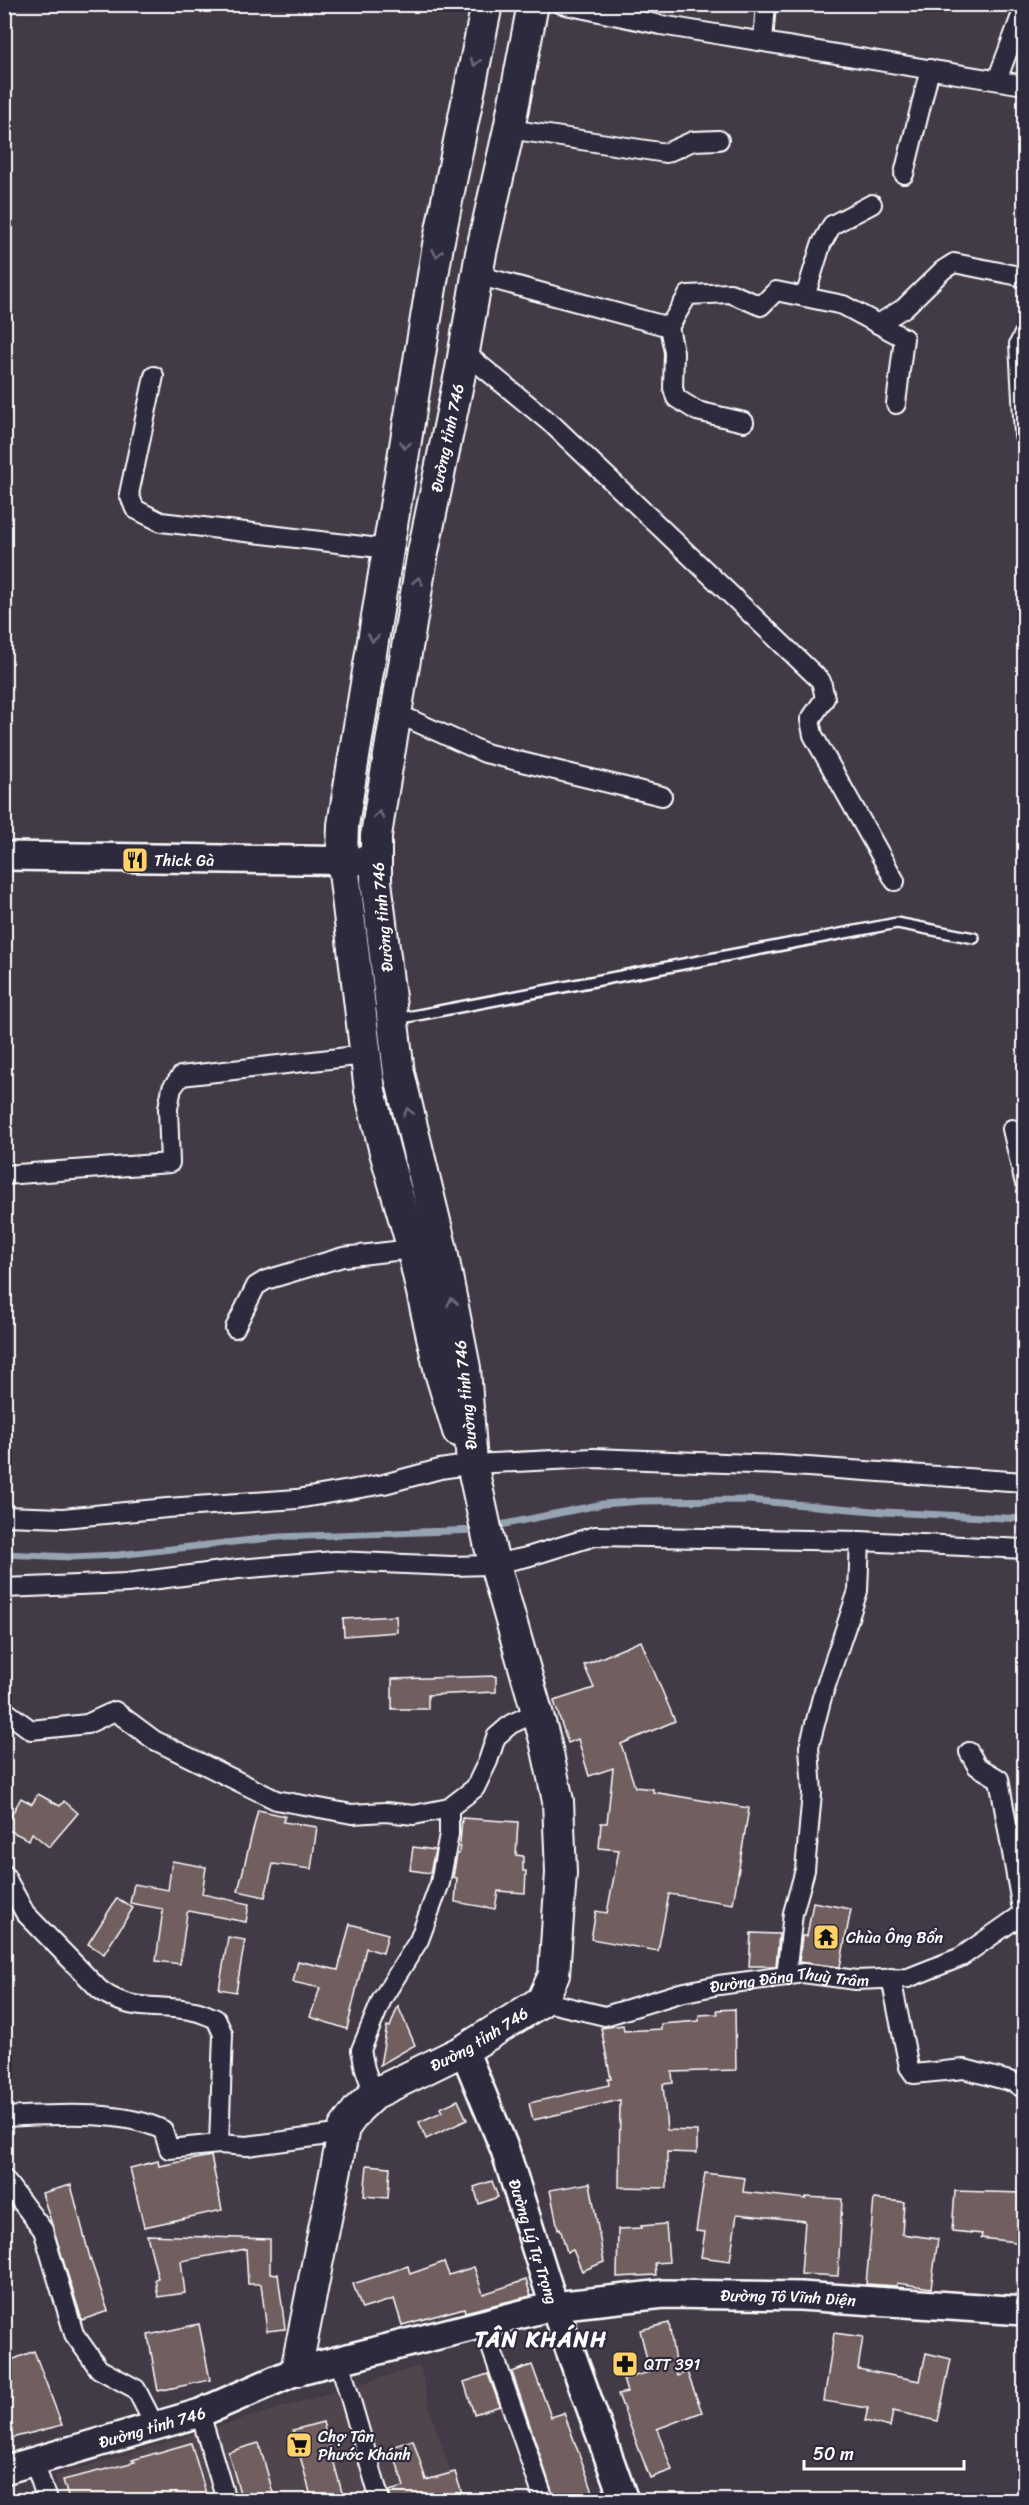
<svg xmlns="http://www.w3.org/2000/svg" width="1029" height="2505" viewBox="0 0 1029 2505" font-family="Sriracha,sans-serif">
  <style>
    .built { fill: #51454e }
    .lines { fill: none; stroke-linecap: round; stroke-linejoin: round }
    .stream { stroke: #96a3b0; stroke-width: 7 }
    .building { fill: #715e5e; stroke: #fff; stroke-width: 1.5 }
    .lane-casing { stroke: #fff; stroke-width: 14 }
    .street-casing { stroke: #fff; stroke-width: 22 }
    .secondary-casing { stroke: #fff; stroke-width: 32 }
    .primary-casing { stroke: #fff; stroke-width: 34 }
    .lane { stroke: #2f2a3d; stroke-width: 9 }
    .street { stroke: #2f2a3d; stroke-width: 18 }
    .secondary { stroke: #2f2a3d; stroke-width: 27 }
    .primary { stroke: #2f2a3d; stroke-width: 30 }
    .oneway { stroke: #6d6a77 }
    .labels { text-anchor: middle; stroke-width: 4.5; stroke-linejoin: round; paint-order: stroke }
    .street-label { font-size: 16px; fill: #fff; stroke: #2f2a3d }
    .poi-label { font-size: 16px; fill: #fff; stroke: #2f2a3d; text-anchor: start }
    .district-label { font-size: 22px; font-weight: bold; letter-spacing: 1.5px; fill: #fff; stroke: #2f2a3d }
  </style>
  <rect width="100%" height="100%" fill="#433a47"/>
  <filter id="ink" filterUnits="userSpaceOnUse"><feTurbulence type="fractalNoise" baseFrequency=".0167" numOctaves="2"/><feDisplacementMap in="SourceGraphic" scale="12" xChannelSelector="R" yChannelSelector="G"/><feConvolveMatrix kernelMatrix="1 2 1 2 8 2 1 2 1" color-interpolation-filters="sRGB"/></filter>
  <g filter="url(#ink)">
    <!-- built -->
    <polygon class="built" points="420,2366 431,2414 460,2500 62,2500 54,2476"/>
    <g class="lines">
      <!-- stream -->
      <g class="stream">
        <polyline points="491,1527 603,1504 642,1501 748,1500 885,1512 1024,1519"/>
        <polyline points="4,1554 70,1557 118,1555 278,1537 478,1530"/>
      </g>
    </g>
    <!-- building -->
    <g class="building">
      <polygon points="396,1616 397,1632 344,1636 343,1619"/>
      <polygon points="641,1641 675,1721 621,1744 635,1787 653,1789 653,1792 749,1808 733,1904 669,1894 658,1951 591,1939 596,1911 607,1913 619,1850 599,1848 601,1823 607,1823 613,1768 589,1776 578,1739 568,1743 554,1701 594,1688 584,1665"/>
      <polygon points="496,1676 496,1692 428,1695 428,1709 392,1709 392,1679"/>
      <polygon points="38,1794 60,1806 64,1801 78,1813 49,1847 32,1833 29,1840 4,1828 21,1798 32,1804"/>
      <polygon points="258,1810 285,1816 283,1822 317,1827 311,1869 273,1864 265,1897 238,1891"/>
      <polygon points="462,1818 518,1822 516,1855 523,1856 523,1871 526,1871 525,1893 498,1891 495,1909 455,1902 457,1878 453,1877 457,1854 459,1854"/>
      <polygon points="413,1847 435,1850 430,1873 410,1870"/>
      <polygon points="172,1861 206,1867 202,1894 249,1904 246,1922 189,1911 187,1913 180,1964 156,1961 163,1909 130,1903 134,1884 168,1890"/>
      <polygon points="117,1898 133,1908 104,1954 88,1944"/>
      <polygon points="813,1902 851,1909 840,1967 799,1962 802,1936 807,1936"/>
      <polygon points="350,1924 388,1934 383,1953 366,1948 347,2029 310,2017 320,1988 293,1982 298,1961 338,1970"/>
      <polygon points="751,1933 779,1934 776,1966 749,1966"/>
      <polygon points="228,1937 245,1940 236,1992 219,1989"/>
      <polygon points="398,2006 415,2045 380,2065 387,2026 390,2027"/>
      <polygon points="735,2009 736,2070 672,2072 673,2083 663,2084 667,2130 697,2131 697,2153 667,2152 667,2188 619,2187 620,2100 533,2120 529,2103 609,2085 608,2079 611,2079 601,2028 623,2025 624,2031 661,2029 661,2024 699,2021 699,2015 718,2014 717,2010"/>
      <polygon points="458,2100 467,2120 426,2139 419,2122 442,2112 440,2108"/>
      <polygon points="211,2156 222,2210 144,2227 130,2168 158,2161 159,2166"/>
      <polygon points="367,2165 390,2167 388,2198 364,2196"/>
      <polygon points="705,2173 745,2178 743,2192 806,2199 806,2197 842,2199 838,2276 801,2274 805,2221 737,2214 730,2261 701,2257 705,2232 696,2231"/>
      <polygon points="492,2181 498,2197 479,2204 474,2187"/>
      <polygon points="590,2183 604,2262 582,2271 573,2250 567,2252 560,2228 558,2229 550,2190"/>
      <polygon points="71,2185 90,2258 108,2311 82,2320 42,2193"/>
      <polygon points="955,2191 1022,2193 1019,2216 1024,2217 1024,2243 981,2238 982,2234 952,2231"/>
      <polygon points="874,2199 904,2202 902,2234 938,2239 931,2288 897,2283 897,2286 866,2284"/>
      <polygon points="666,2224 669,2262 655,2263 656,2275 617,2277 618,2229 642,2228 641,2226"/>
      <polygon points="147,2235 270,2239 270,2273 278,2274 285,2329 267,2331 261,2284 248,2284 246,2249 181,2261 185,2293 158,2297 155,2279 158,2278"/>
      <polygon points="444,2262 449,2275 474,2267 483,2294 526,2280 531,2296 465,2312 464,2308 402,2325 394,2299 362,2309 353,2284 408,2266 410,2274"/>
      <polygon points="669,2323 677,2376 687,2372 702,2412 657,2429 672,2470 650,2478 618,2394 627,2392 623,2379 650,2372 640,2330"/>
      <polygon points="199,2324 210,2380 158,2391 148,2335"/>
      <polygon points="834,2333 863,2337 858,2369 920,2381 926,2353 951,2359 938,2421 893,2411 890,2427 865,2421 868,2408 824,2401"/>
      <polygon points="34,2351 62,2425 4,2440 4,2363"/>
      <polygon points="532,2365 551,2417 564,2413 596,2500 555,2500 512,2372"/>
      <polygon points="488,2374 500,2406 474,2414 464,2382"/>
      <polygon points="323,2422 344,2500 312,2500 293,2430"/>
      <polygon points="413,2440 426,2480 455,2472 464,2500 391,2500 389,2491 404,2487 392,2447"/>
      <polygon points="191,2443 208,2500 69,2500 63,2480 135,2462 132,2460"/>
      <polygon points="259,2443 275,2500 242,2500 228,2452"/>
    </g>
    <g class="lines">
      <defs>
        <polyline id="lane" points="397,1019 897,923 974,938"/>
        <g id="street">
          <polyline points="561,4 661,25 1024,85"/>
          <polyline points="763,41 766,4"/>
          <polyline points="997,80 1024,8"/>
          <polyline points="509,129 666,153 693,141 719,140"/>
          <polyline points="904,174 930,69"/>
          <polyline points="477,275 669,327 674,352 673,388 676,398 697,411 744,422"/>
          <polyline points="805,297 821,245 832,225 872,204"/>
          <polyline points="878,324 904,308 943,270 954,263 1024,277"/>
          <polyline points="669,327 688,295 730,293 761,306 776,291 843,305 904,338 896,404"/>
          <polyline points="1024,334 1019,344 1024,435"/>
          <polyline points="464,352 553,425 821,681 825,698 810,720 813,735 895,881"/>
          <polyline points="154,376 129,494 135,509 161,522 388,549"/>
          <polyline points="396,713 485,753 662,796"/>
          <polyline points="1012,1129 1024,1180"/>
          <polyline points="4,1175 170,1163 168,1108 172,1088 181,1076 365,1055"/>
          <polyline points="235,1328 256,1286 266,1280 343,1257 412,1249"/>
          <polyline points="4,1516 63,1518 167,1508 297,1499 384,1484 440,1469 474,1464 593,1458 779,1465 1024,1482"/>
          <polyline points="4,1588 127,1583 238,1569 335,1561 452,1566 489,1565 527,1557 595,1536 860,1541 1024,1549"/>
          <polyline points="4,1710 31,1730 87,1724 115,1711 154,1740 276,1800 352,1814 385,1812 414,1815 449,1808 475,1788 488,1761 496,1737 511,1724 537,1712"/>
          <polyline points="969,1752 977,1766 999,1779 1023,1915"/>
          <path d="M4,1874L25,1913L99,1989C131,2014 158,2003 194,2011C201,2012 209,2016 216,2019L223,2034L219,2144"/>
          <polyline points="786,1976 793,1913 805,1870 812,1793 809,1747 822,1697 858,1591 860,1541"/>
          <polyline points="891,1978 909,2067 914,2074 964,2069 1013,2082 1024,2089"/>
          <path id="s1" d="M542,2001L605,2016L680,1993L719,1985L786,1976L803,1973L856,1980L908,1978L961,1957L1024,1913"/>
          <polyline points="374,2094 365,2069 361,2050 382,1999 419,1940 440,1883 449,1834 449,1808"/>
          <path d="M4,2117C51,2115 120,2109 163,2130L169,2149L219,2144L247,2146L343,2133"/>
          <polyline points="4,2179 43,2230 74,2334 99,2369 136,2389 156,2428"/>
          <polyline points="483,2324 544,2500"/>
          <polyline points="339,2360 380,2500"/>
          <polyline points="200,2413 226,2500"/>
          <polyline points="34,2461 47,2500"/>
        </g>
        <g id="secondary">
          <polyline points="4,856 376,861"/>
          <path id="s2" d="M464,2050L505,2150L554,2306L624,2500"/>
          <path id="s3" d="M4,2470L200,2413L296,2371L554,2306L664,2294L800,2296L1024,2311"/>
        </g>
        <g id="primary">
          <polyline points="458,1431 440,1372 410,1239 385,1152 370,1091 342,855 343,825 352,769 438,245 487,4"/>
          <path id="s4" d="M296,2371L344,2128L358,2109L374,2094L464,2050L542,2001L554,1975L561,1873L558,1801L545,1740L490,1547L472,1464L465,1368L441,1246L399,1073L376,881V836L381,803L423,552L461,369L481,253L509,129L533,4"/>
        </g>
      </defs>
      <!-- lane casing -->
      <use href="#lane" class="lane-casing"/>
      <!-- street casing -->
      <use href="#street" class="street-casing"/>
      <!-- secondary casing -->
      <use href="#secondary" class="secondary-casing"/>
      <!-- primary casing -->
      <use href="#primary" class="primary-casing"/>
      <!-- lane -->
      <use href="#lane" class="lane"/>
      <!-- street -->
      <use href="#street" class="street"/>
      <!-- secondary -->
      <use href="#secondary" class="secondary"/>
      <!-- primary -->
      <use href="#primary" class="primary"/>
    </g>
    <!-- one-way arrows -->
    <defs><path id="oneway-chevron" d="M-2-3.5L2.5 0L-2 3.5" fill="none" stroke-width="1.6" stroke-linecap="round" stroke-linejoin="round" transform="scale(1.5)"/></defs>
    <g class="oneway">
      <use href="#oneway-chevron" transform="translate(475 62) rotate(102)"/>
      <use href="#oneway-chevron" transform="translate(437 253) rotate(100)"/>
      <use href="#oneway-chevron" transform="translate(405 445) rotate(99)"/>
      <use href="#oneway-chevron" transform="translate(418 581) rotate(-80)"/>
      <use href="#oneway-chevron" transform="translate(373 638) rotate(99)"/>
      <use href="#oneway-chevron" transform="translate(379 815) rotate(-82)"/>
      <use href="#oneway-chevron" transform="translate(408 1112) rotate(-103)"/>
      <use href="#oneway-chevron" transform="translate(452 1302) rotate(-101)"/>
    </g>
  </g>
  <!-- icons -->
  <defs>
    <symbol id="restaurant-square" viewBox="-11 -11 22 22"><rect x="-9" y="-9" width="18" height="18" rx="4" fill="#ffd166" stroke="#2f2a3d"/><path d="M-5-6h1v4h1v-4h1v4h1v-4h1v5L-1.5 .5V6h-2V.5L-5-1ZM5-6V6H3V1.5H1.5Q1.5-4 5-6Z" fill="#111"/></symbol>
    <symbol id="temple-square" viewBox="-11 -11 22 22"><rect x="-9" y="-9" width="18" height="18" rx="4" fill="#ffd166" stroke="#2f2a3d"/><path d="M0-6L5-2H3V0L6.5 2.5H4V6H1.5V3h-3V6H-4V2.5H-6.5L-3 0V-2H-5Z" fill="#111"/></symbol>
    <symbol id="pharmacy-square" viewBox="-11 -11 22 22"><rect x="-9" y="-9" width="18" height="18" rx="4" fill="#ffd166" stroke="#2f2a3d"/><path d="M-2-6h4v4h4v4h-4v4h-4v-4h-4v-4h4Z" fill="#111"/></symbol>
    <symbol id="supermarket-square" viewBox="-11 -11 22 22"><rect x="-9" y="-9" width="18" height="18" rx="4" fill="#ffd166" stroke="#2f2a3d"/><path d="M-6-5.5h2.5l.6 2H6L4.5 2H-2.5L-4.4-4H-6ZM-1.5 3.2a1.3 1.3 0 1 0 .1 0ZM3 3.2a1.3 1.3 0 1 0 .1 0Z" fill="#111"/></symbol>
  </defs>
  <g fill-rule="evenodd">
    <use href="#restaurant-square" x="120" y="845" width="30" height="30"/>
    <use href="#temple-square" x="811" y="1922" width="30" height="30"/>
    <use href="#pharmacy-square" x="610" y="2349" width="30" height="30"/>
    <use href="#supermarket-square" x="284" y="2430" width="30" height="30"/>
  </g>
  <g class="labels">
    <!-- street labels -->
    <g class="street-label">
      <text dy="6" stroke="none"><textPath href="#s4" startOffset="2078">Đường tỉnh 746</textPath></text>
      <text transform="translate(382 917) rotate(-95)" y="6">Đường tỉnh 746</text>
      <text transform="translate(465 1395) rotate(-96)" y="6">Đường tỉnh 746</text>
      <text dy="6" stroke="none"><textPath href="#s1" startOffset="254">Đường Đặng Thuỳ Trâm</textPath></text>
      <text dy="6" stroke="none"><textPath href="#s4" startOffset="412">Đường tỉnh 746</textPath></text>
      <text dy="6" stroke="none"><textPath href="#s2" startOffset="204">Đường Lý Tự Trọng</textPath></text>
      <text dy="6" stroke="none"><textPath href="#s3" startOffset="810">Đường Tô Vĩnh Diện</textPath></text>
      <text dy="6" stroke="none"><textPath href="#s3" startOffset="154">Đường tỉnh 746</textPath></text>
    </g>
    <!-- poi labels -->
    <g class="poi-label">
      <text x="154" y="866">Thick Gà</text>
      <text x="846" y="1943">Chùa Ông Bổn</text>
      <text x="644" y="2370">QTT 391</text>
      <text x="318" y="2442">Chợ Tân<tspan x="318" dy="18">Phước Khánh</tspan></text>
    </g>
    <!-- district labels -->
    <g class="district-label">
      <text x="541" y="2347">TÂN KHÁNH</text>
    </g>
  </g>
  <!-- margin -->
  <rect width="1029" height="2505" fill="none" stroke="#2f2a3d" stroke-width="24"/>
  <rect x="12" y="12" width="1005" height="2481" fill="none" stroke="#fff" stroke-width="2" filter="url(#ink)"/>
  <!-- scale -->
  <path d="M804 2460v9h160v-9" fill="none" stroke="#ffffff" stroke-width="3"/>
  <text x="813" y="2460" font-size="18" fill="#ffffff" stroke="#2f2a3d" stroke-width="4.5" paint-order="stroke">50 m</text>
</svg>
